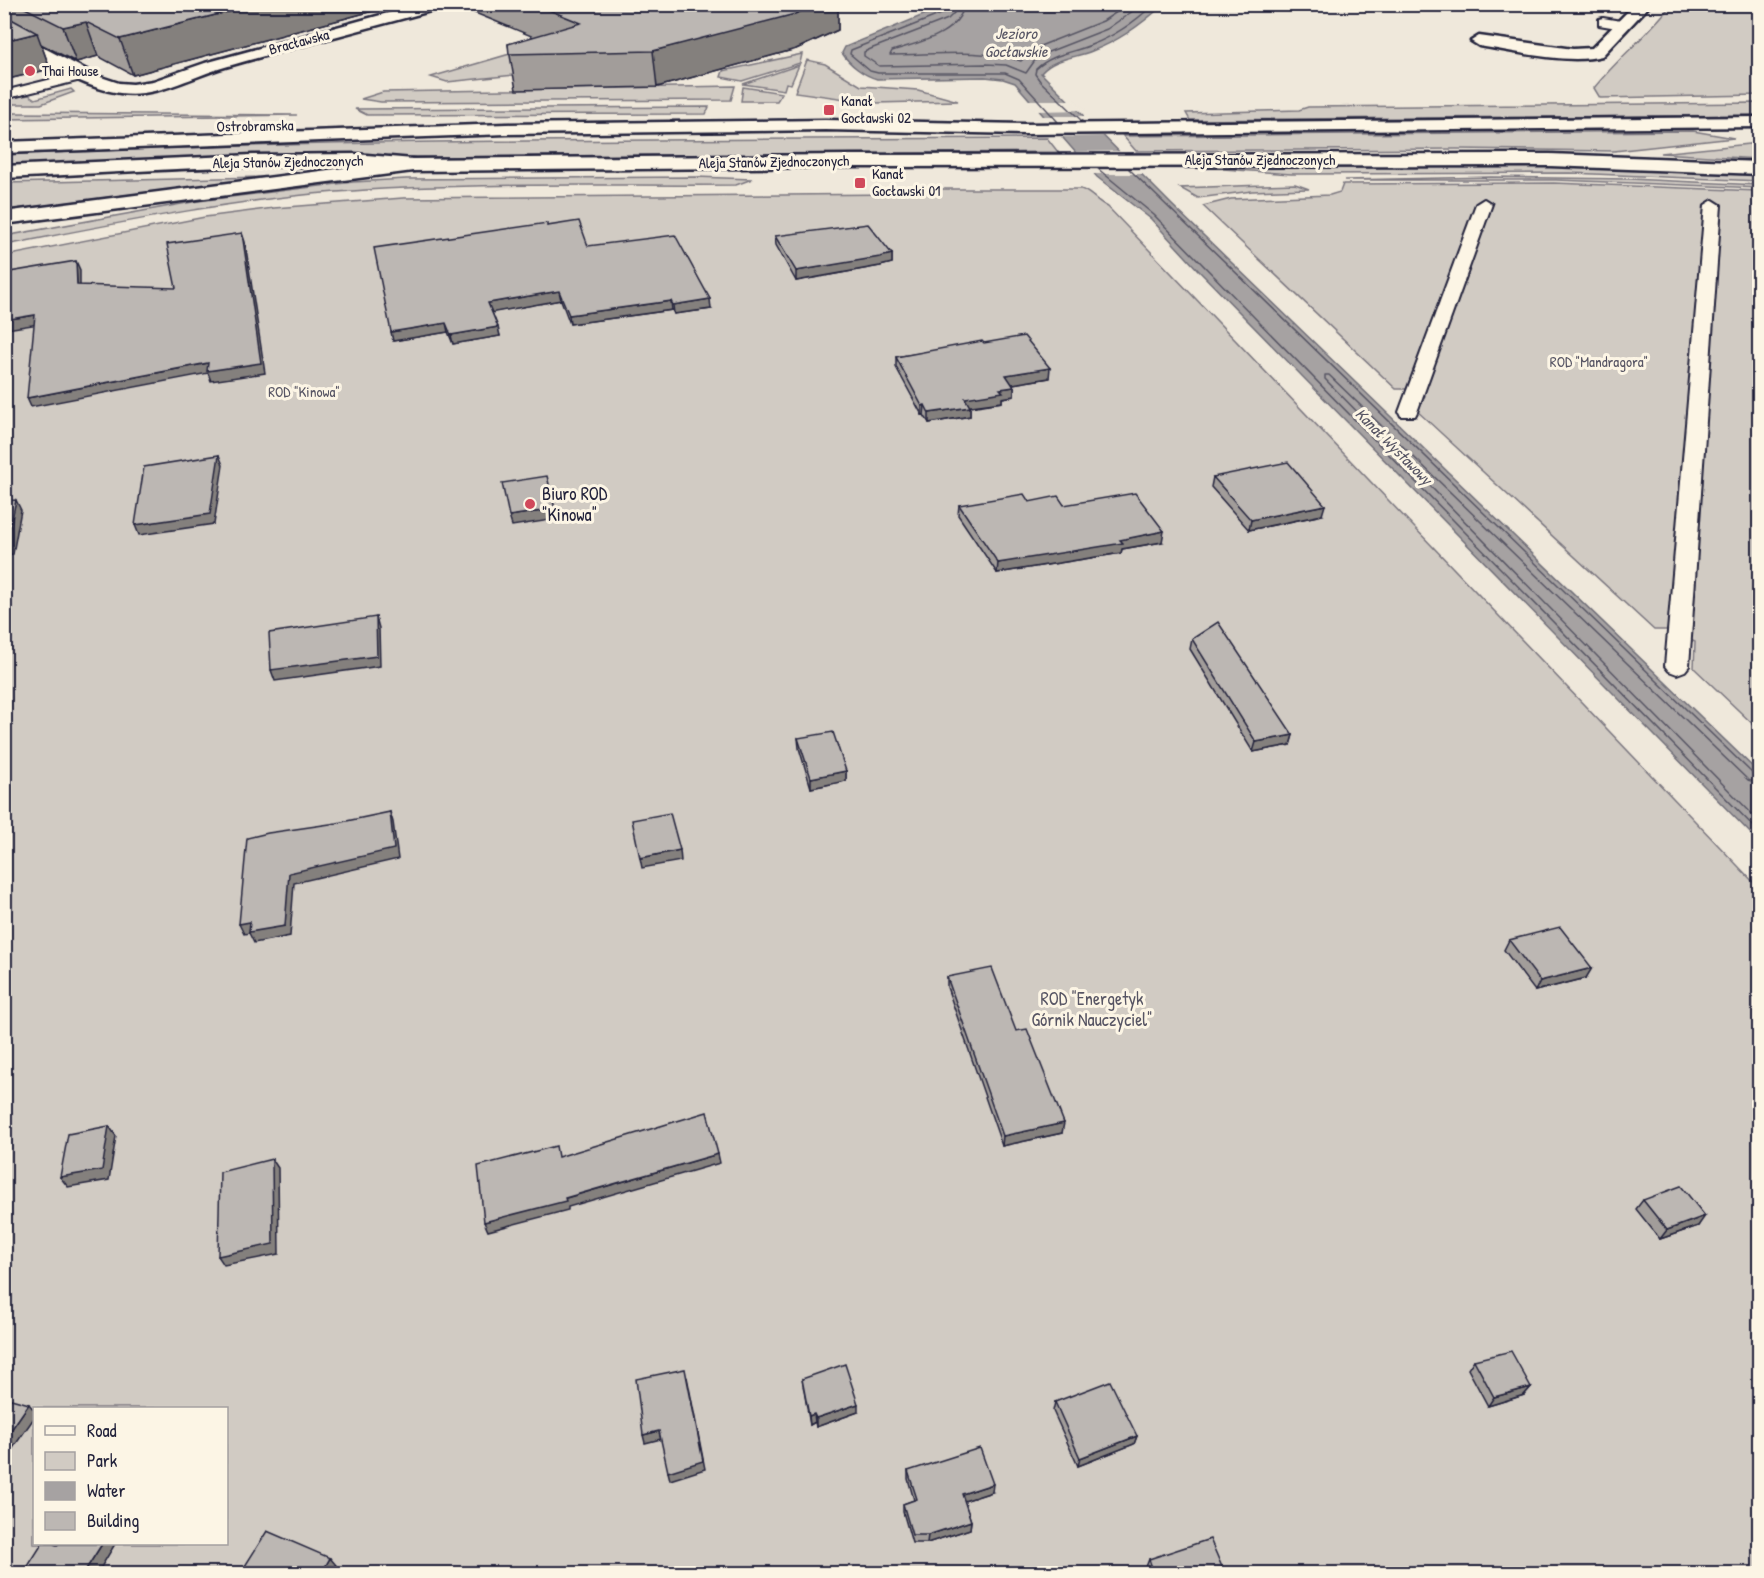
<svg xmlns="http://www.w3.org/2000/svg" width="1764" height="1578" viewBox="0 0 1764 1578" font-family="'Patrick Hand',sans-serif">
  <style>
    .green { fill: #d1cbc3; stroke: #7a767f; stroke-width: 1.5; fill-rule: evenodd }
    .water { fill: #a6a2a2; stroke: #716f79; stroke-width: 1.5 }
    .pier { fill: #efe8db }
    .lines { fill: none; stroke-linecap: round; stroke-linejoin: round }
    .shore { stroke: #575564; stroke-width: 1.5 }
    .lane-casing { stroke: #22223b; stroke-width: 4 }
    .street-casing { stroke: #22223b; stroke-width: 5 }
    .secondary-casing { stroke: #22223b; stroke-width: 5 }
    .primary-casing { stroke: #22223b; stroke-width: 5 }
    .lane { fill: #fcf5e5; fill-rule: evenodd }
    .street { fill: #fcf5e5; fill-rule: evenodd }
    .secondary { fill: #fcf5e5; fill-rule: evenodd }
    .primary { fill: #fcf5e5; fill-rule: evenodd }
    .wall { fill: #a29d9a; stroke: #22223b; stroke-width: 1.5 }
    .shaded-wall { fill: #84807d; stroke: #22223b; stroke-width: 1.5 }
    .building { fill: #bcb7b3; stroke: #22223b; stroke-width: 1.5 }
    .poi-dot { fill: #d1495b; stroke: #fcf5e5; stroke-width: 2 }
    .labels { text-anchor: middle; stroke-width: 6; stroke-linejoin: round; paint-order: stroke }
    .far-street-label { font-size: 15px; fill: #22223b; stroke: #fcf5e5 }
    .far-poi-label { font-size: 15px; fill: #22223b; stroke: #fcf5e5; text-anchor: start }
    .far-park-label { font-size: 15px; fill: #575564; stroke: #fcf5e5 }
    .far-water-label { font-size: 16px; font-style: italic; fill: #575564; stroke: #fcf5e5 }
    .poi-label { font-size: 18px; fill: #22223b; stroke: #fcf5e5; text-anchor: start }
    .park-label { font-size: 18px; fill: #575564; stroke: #fcf5e5 }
  </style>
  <rect width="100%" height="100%" fill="#efe8db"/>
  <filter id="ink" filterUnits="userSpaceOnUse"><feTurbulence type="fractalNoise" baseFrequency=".0167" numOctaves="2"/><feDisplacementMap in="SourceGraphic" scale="12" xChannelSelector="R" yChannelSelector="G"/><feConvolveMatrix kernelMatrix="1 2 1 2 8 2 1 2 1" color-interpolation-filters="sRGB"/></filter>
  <g filter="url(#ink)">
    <!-- green -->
    <g class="green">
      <path d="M1671,5H1759V95L1600,98L1594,88C1618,58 1648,35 1671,5Z"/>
      <polygon points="520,51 533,73 447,82 431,77"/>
      <polygon points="802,54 800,63 742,81 721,77 723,71"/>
      <polygon points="807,60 825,64 861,86 918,90 958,101 875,103 795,92"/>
      <polygon points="799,65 791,84 786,83 784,90 743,84"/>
      <polygon points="735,86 731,100 381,102 361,99 383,92"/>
      <polygon points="743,87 782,93 777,101 741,101"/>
      <polygon points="71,89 74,92 41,104 5,104 4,99 29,95 35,99"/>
      <polygon points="1760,103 1759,115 1190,120 1186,113 1299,110 1308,107"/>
      <polygon points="709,107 706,114 367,115 355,109"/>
      <polygon points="5,113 12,113 297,115 5,119"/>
      <polygon points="1693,131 1734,138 1614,151 1457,149 1136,151 1123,136"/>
      <path d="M1047,138L1058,152L294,158L5,166V155C352,138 699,140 1047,138Z"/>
      <polygon points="1759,143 1759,159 1660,153"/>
      <polygon points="1491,166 1646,169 1759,175 1760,181 1570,173 1291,174 1223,169"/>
      <polygon points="267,177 16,209 5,211 5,183"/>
      <path d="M696,177L752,179L736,185C603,186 469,182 336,192C224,201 114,224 5,245V236L198,201L353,182L406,179Z"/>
      <polygon points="1491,177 1629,179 1759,185 1760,188 1556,180 1345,180"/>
      <polygon points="1554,183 1759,191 1759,730 1694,668 1695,642 1667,630 1654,630 1416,410 1425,396 1406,389 1396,389 1203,206 1231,199 1330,195 1340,192 1343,184"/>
      <polygon points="1295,184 1309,189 1252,191 1198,198 1180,188"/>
      <path d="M921,189H1081C1092,193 1097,202 1108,207L1759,888V1573L5,1574V256L205,217L274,208L403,198L901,194ZM34,1408H226V1544H34Z"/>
    </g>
    <!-- water -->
    <path class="water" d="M948,5H1163C1142,24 1119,41 1092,51C1075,58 1054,58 1041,73L1172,205L1759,773V842L1198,270L1151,219L1097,177L1015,83L1003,79L985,77L877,79C863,75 850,65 842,53L845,47Z"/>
    <!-- pier -->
    <g class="pier">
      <polygon points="1027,100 1074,100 1085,110 1036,111"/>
      <polygon points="1041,116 1090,116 1110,136 1059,137"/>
      <polygon points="1124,151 1146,174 1091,174 1071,152"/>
    </g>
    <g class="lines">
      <!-- shore -->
      <g class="shore">
        <polyline points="948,4 944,13 851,50 850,54 870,71 878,73 1005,73 1019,79 1058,122"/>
        <polyline points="956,4 954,13 948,19 873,48 864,52 864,56 879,66 986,64 1006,65 1026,73 1038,56 1107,29 1143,4"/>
        <path d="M965,4C957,36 919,42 892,51L890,55C932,55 981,48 1021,61L1035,48L1103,21L1129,4"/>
        <path d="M1083,122L1040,81L1035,74L1036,69C1052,54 1072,53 1091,45C1115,36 1136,21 1154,4"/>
        <polyline points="1097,168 1154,215 1760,833"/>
        <polyline points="1128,168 1753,774 1760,776"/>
        <polyline points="1760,784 1748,780 1329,375 1325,375 1325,379 1760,822"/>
      </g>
      <defs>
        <g id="lane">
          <polygon points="1603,18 1627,22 1629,25 1623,29 1599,25 1599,19"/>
          <polygon points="84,71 90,75 89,78 4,99 4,91"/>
          <polygon points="1484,199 1492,204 1417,412 1415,416 1401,416 1399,412 1476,204"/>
          <polygon points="1713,200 1721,205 1689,666 1685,671 1677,674 1669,671 1665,666 1705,205"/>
        </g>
        <g id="street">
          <path d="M421,4H447L445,7C372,27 298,46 225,67C190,77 157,98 120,93C78,87 40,59 4,39V27L98,76L119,83L133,84L153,81L205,63Z"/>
          <path d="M1635,4H1651L1602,56C1569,65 1513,51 1479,46L1471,41L1479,36L1573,49L1592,48Z"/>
        </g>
        <path id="secondary" d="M355,154L413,159L420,161L422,165L420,169L413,171C277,159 140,172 4,178V166L253,155Z"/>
        <g id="primary">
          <polygon points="1760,117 1760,127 1024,134 825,130 506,134 4,153 4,142 506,124 825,120 1024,124"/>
          <polygon points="1550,154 1760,162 1760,174 1550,166 850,167 413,171 4,224 4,212 413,159 850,155"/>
        </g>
      </defs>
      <!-- lane casing -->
      <use href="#lane" class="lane-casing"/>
      <!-- street casing -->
      <use href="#street" class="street-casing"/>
      <!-- secondary casing -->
      <use href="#secondary" class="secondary-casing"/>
      <!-- primary casing -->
      <use href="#primary" class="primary-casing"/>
      <!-- lane -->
      <use href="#lane" class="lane"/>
      <!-- street -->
      <use href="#street" class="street"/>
      <!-- secondary -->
      <use href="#secondary" class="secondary"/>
      <!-- primary -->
      <use href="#primary" class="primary"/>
    </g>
    <!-- wall -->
    <g class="wall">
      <polygon points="4,4 399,4 133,75 98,56 76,62 41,44 50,69 4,80"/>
      <polygon points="453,4 838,4 838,30 796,49 657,87 516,90 508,44 534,37"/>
      <polygon points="547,226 711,309 674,314 672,310 570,324 561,300 492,312 500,336 453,344 448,332 393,341"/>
      <polygon points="775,236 892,254 892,263 880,266 796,281 776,245"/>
      <polygon points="984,343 1049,378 1012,384 1014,387 1014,396 1002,398 1002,402 970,407 970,416 929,423 924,415 922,415 896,367 896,357"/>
      <polygon points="1213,477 1322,515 1249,530 1211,487"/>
      <polygon points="1029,502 1064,505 1162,542 1122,549 1121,553 997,573 958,515 959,505"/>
      <polygon points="1192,639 1293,735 1290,745 1253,752 1190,649"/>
      <polygon points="798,738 846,771 846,781 811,788 799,748"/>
      <polygon points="1509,940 1586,978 1535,991 1504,950"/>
      <polygon points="947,977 1016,1031 1062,1133 1002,1146 947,987"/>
      <polygon points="1643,1200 1698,1226 1660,1239 1636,1209"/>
      <polygon points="1474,1360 1531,1387 1524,1395 1488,1406 1468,1369"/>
      <polygon points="802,1379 858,1412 816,1427 815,1422 810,1425"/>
      <polygon points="1055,1402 1137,1436 1134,1444 1078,1466 1053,1411"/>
      <polygon points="908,1471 992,1492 964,1501 971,1521 970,1529 927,1543 912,1543 903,1512 903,1504 914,1500 908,1479"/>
      <polygon points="1149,1559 1225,1574 1149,1574 1146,1567"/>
    </g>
    <!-- shaded-wall -->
    <g class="shaded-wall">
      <polygon points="259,4 399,4 133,75 120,39"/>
      <polygon points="818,4 838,4 838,30 796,49 657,87 653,51"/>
      <polygon points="86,22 98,56 76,62 63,27"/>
      <polygon points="37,33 50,69 4,80 4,41"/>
      <polygon points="242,233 245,242 265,373 211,381 208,373 31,407 27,398 208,363"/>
      <polygon points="892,254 892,263 880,266 796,281 796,271"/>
      <polygon points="76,261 80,270 80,294 77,285"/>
      <polygon points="559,291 561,300 490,313 488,303"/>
      <polygon points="710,299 711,309 674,314 673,305"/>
      <polygon points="671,301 672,310 570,324 569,315"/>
      <polygon points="35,315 39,324 7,329 4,323 4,320"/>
      <polygon points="446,323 448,332 393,341 391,332"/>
      <polygon points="498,327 500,336 453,344 451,335"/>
      <polygon points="1050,368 1049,378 1006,385 1006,375"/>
      <polygon points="1014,387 1014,396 1002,398 1002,402 964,407 965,398 1000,389"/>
      <polygon points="925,405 924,415 922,415 922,406"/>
      <polygon points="970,407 970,416 929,423 929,413"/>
      <polygon points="219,455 223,465 214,524 139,535 135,525"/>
      <polygon points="16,500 21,510 13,554 4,555 4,544"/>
      <polygon points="1325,505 1322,515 1249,530 1251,520"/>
      <polygon points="555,509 557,519 512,526 509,516"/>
      <polygon points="1164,531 1162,542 1122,549 1121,553 997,573 998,563"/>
      <polygon points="376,617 379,628 380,666 275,681 271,670"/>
      <polygon points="1293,735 1290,745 1253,752 1256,742"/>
      <polygon points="846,771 846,781 811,788 811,778"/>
      <polygon points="390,812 393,822 398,859 294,883 290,936 254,943 249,933 244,934 239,924 289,873"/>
      <polygon points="680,850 681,861 642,868 640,858"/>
      <polygon points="1592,968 1586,978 1535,991 1540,981"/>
      <polygon points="1064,1123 1062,1133 1002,1146 1003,1136"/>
      <polygon points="109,1126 116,1136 109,1180 68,1187 60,1177"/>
      <polygon points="718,1154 720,1163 568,1207 568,1210 488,1231 484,1222"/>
      <polygon points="272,1159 278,1168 279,1254 224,1265 218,1256"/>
      <polygon points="1705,1216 1698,1226 1660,1239 1667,1230"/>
      <polygon points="687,1377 705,1469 670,1480 668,1472"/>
      <polygon points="1531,1387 1524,1395 1488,1406 1494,1397"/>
      <polygon points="29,1404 34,1410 34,1418 4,1461 4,1440"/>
      <polygon points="858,1404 858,1412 816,1427 816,1418"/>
      <polygon points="814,1414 815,1422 810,1425 809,1416"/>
      <polygon points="659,1431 661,1439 645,1443 643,1435"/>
      <polygon points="1137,1436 1134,1444 1078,1466 1080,1458"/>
      <polygon points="993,1484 992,1492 961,1502 962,1494"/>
      <polygon points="971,1521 970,1529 927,1543 928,1535"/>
      <polygon points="102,1544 115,1544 97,1574 83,1574"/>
      <polygon points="330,1558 336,1565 331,1574 321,1574"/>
    </g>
    <!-- building -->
    <g class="building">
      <polygon points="17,4 259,4 120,39 86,22 63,27"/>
      <polygon points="534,4 818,4 795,14 653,51 509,54 508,44 581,23"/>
      <polygon points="4,15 37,33 4,41"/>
      <polygon points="579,221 588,246 675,235 710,299 673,305 671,301 569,315 559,291 488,303 498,327 451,335 446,323 391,332 374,248 547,223 547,226"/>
      <polygon points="868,224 892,254 880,257 796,271 775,236"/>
      <polygon points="242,233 261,363 207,371 208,363 27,398 35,315 4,320 4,273 76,261 77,285 176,288 167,244"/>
      <polygon points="1024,336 1050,368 1006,375 1014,387 1000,389 1003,392 965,398 970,407 929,413 925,405 922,406 896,357 982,341 984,343"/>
      <polygon points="219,455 210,514 135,525 144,467"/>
      <polygon points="1288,462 1325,505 1251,520 1213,477"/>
      <polygon points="547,476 555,509 509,516 502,483"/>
      <polygon points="1135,493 1164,531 1120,540 1123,543 998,563 959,505 1024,494 1029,502 1058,496 1064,505"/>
      <polygon points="16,500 7,543 4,544 4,501"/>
      <polygon points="376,617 377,656 271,670 269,633"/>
      <polygon points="1218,622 1293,735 1256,742 1192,639"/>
      <polygon points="833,732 846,771 811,778 798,738"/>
      <polygon points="390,812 394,849 289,873 285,926 249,932 250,922 239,924 247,838 268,833 337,823"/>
      <polygon points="670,813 680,850 640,858 632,820"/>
      <polygon points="1560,927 1592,968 1540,981 1509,940"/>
      <polygon points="992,968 1016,1031 1027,1029 1064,1123 1003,1136 947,977"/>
      <polygon points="707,1112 718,1154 565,1198 566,1201 484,1222 478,1166 556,1146 558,1157"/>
      <polygon points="109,1126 102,1170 60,1177 68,1134"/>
      <polygon points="272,1159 273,1244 218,1256 220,1172"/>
      <polygon points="1681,1186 1705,1216 1667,1230 1643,1200"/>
      <polygon points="1511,1351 1531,1387 1494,1397 1474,1360"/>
      <polygon points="845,1364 858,1404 816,1418 814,1414 809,1416 802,1379"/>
      <polygon points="685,1369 703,1461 668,1472 659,1431 643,1435 636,1379"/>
      <polygon points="1110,1381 1137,1436 1080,1458 1055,1402"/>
      <polygon points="4,1397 29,1404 4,1440"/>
      <polygon points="980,1448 993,1484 962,1494 971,1521 928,1535 912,1535 903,1504 917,1499 908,1471"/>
      <polygon points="267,1531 330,1558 321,1574 240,1574"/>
      <polygon points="1210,1539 1225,1574 1154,1574 1149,1559"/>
      <polygon points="42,1544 53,1544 57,1545 59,1544 102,1544 83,1574 23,1574"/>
      <polygon points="1641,1570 1643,1574 1631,1574"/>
    </g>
  </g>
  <!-- markers -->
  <g class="poi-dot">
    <circle cx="30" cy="71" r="6"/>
    <rect x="823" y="104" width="12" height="12" rx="3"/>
    <rect x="854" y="177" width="12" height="12" rx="3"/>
    <circle cx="530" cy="504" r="6"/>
  </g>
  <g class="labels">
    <!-- far-street labels -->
    <g class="far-street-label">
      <text transform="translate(299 42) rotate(-15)" y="5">Bracławska</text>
      <text transform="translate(255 126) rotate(-1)" y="5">Ostrobramska</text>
      <text x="1260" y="165">Aleja Stanów Zjednoczonych</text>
      <text transform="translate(288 162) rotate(-1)" y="5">Aleja Stanów Zjednoczonych</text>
      <text transform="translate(774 162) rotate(-1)" y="5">Aleja Stanów Zjednoczonych</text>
    </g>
    <!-- far-poi labels -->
    <g class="far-poi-label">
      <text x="42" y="76">Thai House</text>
      <text x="841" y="106">Kanał<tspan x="841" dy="17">Gocławski 02</tspan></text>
      <text x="872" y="179">Kanał<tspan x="872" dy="17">Gocławski 01</tspan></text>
    </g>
    <!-- far-park labels -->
    <g class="far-park-label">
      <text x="1599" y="367">ROD "Mandragora"</text>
      <text x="304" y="397">ROD "Kinowa"</text>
    </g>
    <!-- far-water labels -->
    <g class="far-water-label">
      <text x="1016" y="39">Jezioro<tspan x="1016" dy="18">Gocławskie</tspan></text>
      <text transform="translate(1394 446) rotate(45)" y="6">Kanał Wystawowy</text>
    </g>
    <!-- poi labels -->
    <g class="poi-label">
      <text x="542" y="500">Biuro ROD<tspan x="542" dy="21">"Kinowa"</tspan></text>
    </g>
    <!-- park labels -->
    <g class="park-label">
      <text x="1092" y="1005">ROD "Energetyk<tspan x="1092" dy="21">Górnik Nauczyciel"</tspan></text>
    </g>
  </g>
  <!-- margin -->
  <rect width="1764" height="1578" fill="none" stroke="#fcf5e5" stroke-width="24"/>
  <rect x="12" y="12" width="1740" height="1554" fill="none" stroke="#22223b" stroke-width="2" filter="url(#ink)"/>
  <!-- legend -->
  <rect x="33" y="1407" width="195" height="138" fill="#fcf5e5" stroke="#a5a1a1" stroke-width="1.5"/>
  <rect x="45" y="1426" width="30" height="9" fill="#fcf5e5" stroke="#a5a1a1" stroke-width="1.5"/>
  <text x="87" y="1437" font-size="18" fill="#22223b">Road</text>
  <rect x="45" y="1452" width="30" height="18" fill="#d1cbc3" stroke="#a5a1a1" stroke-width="1.5"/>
  <text x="87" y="1467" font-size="18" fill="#22223b">Park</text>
  <rect x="45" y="1482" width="30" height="18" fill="#a6a2a2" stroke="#a5a1a1" stroke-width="1.5"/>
  <text x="87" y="1497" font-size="18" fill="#22223b">Water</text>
  <rect x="45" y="1512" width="30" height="18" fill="#bcb7b3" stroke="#a5a1a1" stroke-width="1.5"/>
  <text x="87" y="1527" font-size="18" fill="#22223b">Building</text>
</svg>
